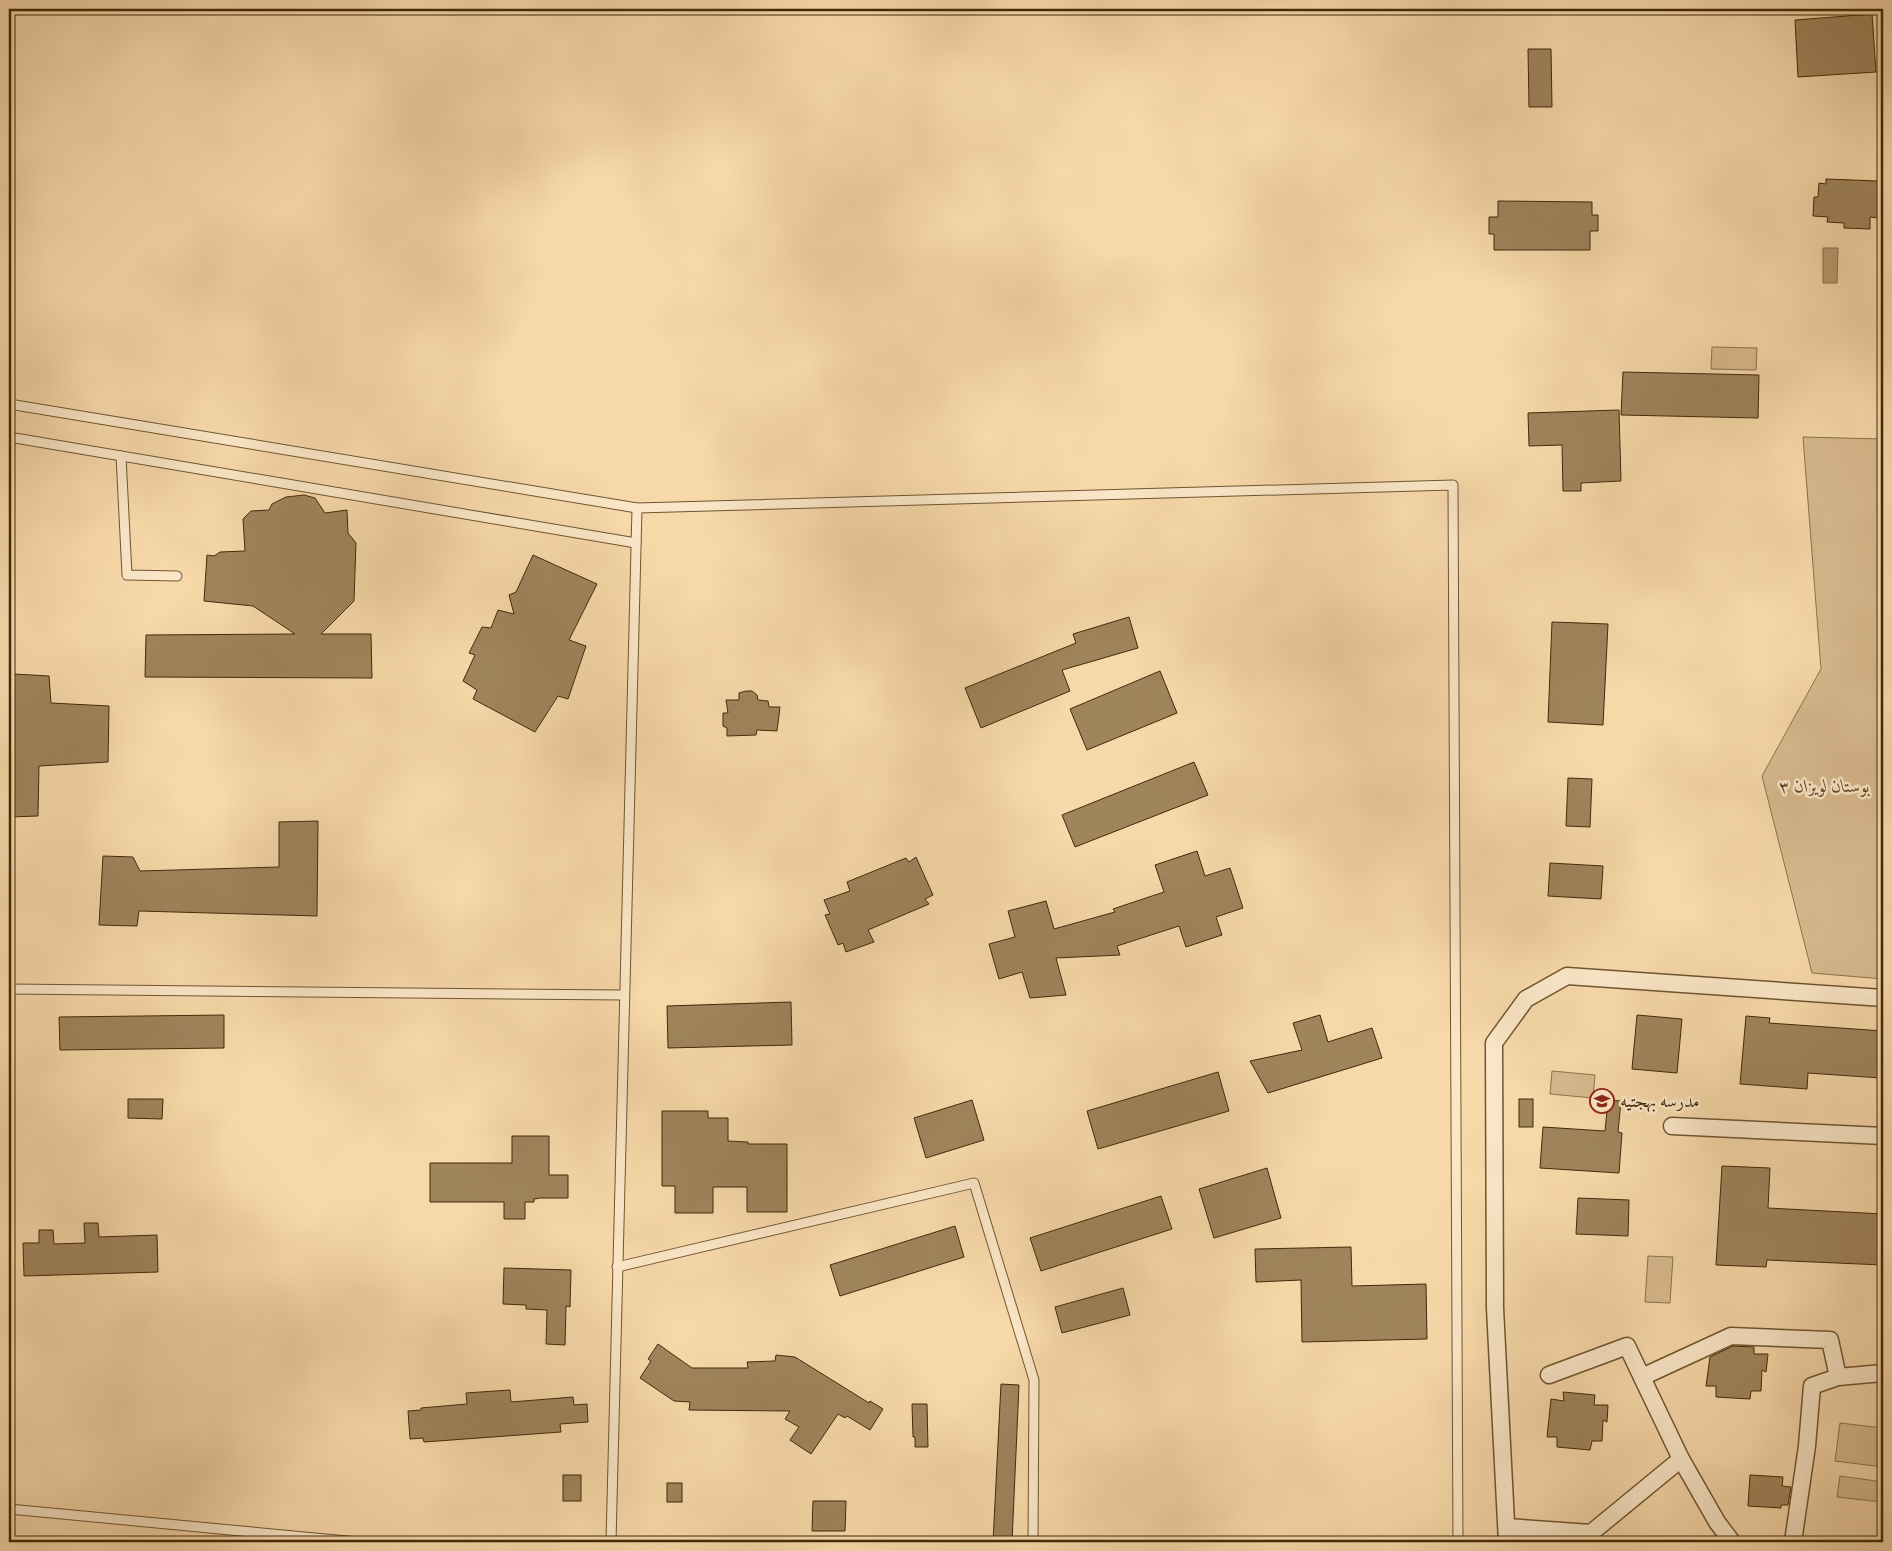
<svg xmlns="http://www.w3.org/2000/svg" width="1892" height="1551" viewBox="0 0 1892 1551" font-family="'EB Garamond',Amiri,serif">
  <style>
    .green { fill: #d8ba8e; stroke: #8d724b }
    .water { fill: #b99c72; stroke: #896e48 }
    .building { fill: #a0845c; stroke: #422908 }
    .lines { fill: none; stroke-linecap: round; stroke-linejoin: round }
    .service-casing { stroke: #6f5530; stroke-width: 11 }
    .minor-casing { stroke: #6f5530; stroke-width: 19 }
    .service { stroke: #fae6c7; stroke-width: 9 }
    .minor { stroke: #fae6c7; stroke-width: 16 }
    .labels { text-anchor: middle; stroke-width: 5; stroke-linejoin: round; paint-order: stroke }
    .park-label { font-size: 18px; font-style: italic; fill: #604623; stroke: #fae6c7 }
    .poi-label { font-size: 18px; fill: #422908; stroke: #fae6c7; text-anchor: start }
  </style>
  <rect width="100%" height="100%" fill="#f7d8a9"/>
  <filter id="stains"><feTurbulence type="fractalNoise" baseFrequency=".004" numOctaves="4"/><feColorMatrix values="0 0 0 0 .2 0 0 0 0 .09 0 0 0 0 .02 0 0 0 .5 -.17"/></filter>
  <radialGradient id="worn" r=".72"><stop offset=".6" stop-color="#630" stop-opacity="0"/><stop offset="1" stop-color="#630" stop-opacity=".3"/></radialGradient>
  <!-- green -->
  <g class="green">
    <polygon points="1712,347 1757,348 1756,370 1711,369"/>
    <polygon points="1803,437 1883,439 1883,979 1812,973 1762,776 1821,669"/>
    <polygon points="1552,1071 1595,1075 1593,1098 1550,1094"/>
    <polygon points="1648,1256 1673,1257 1670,1303 1645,1302"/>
    <polygon points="1840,1423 1883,1428 1883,1467 1835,1461"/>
    <polygon points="1840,1476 1883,1482 1881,1502 1837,1497"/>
  </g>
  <!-- water -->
  <polygon class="water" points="1823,248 1838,248 1837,283 1823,283"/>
  <!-- building -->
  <g class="building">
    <polygon points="1872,14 1876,72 1798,77 1795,20"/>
    <polygon points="1528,49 1551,49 1552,107 1529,107"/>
    <polygon points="1826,179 1877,181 1881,191 1879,218 1870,217 1870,229 1844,228 1844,223 1827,222 1828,217 1813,216 1814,197 1818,197 1819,183 1826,184"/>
    <polygon points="1498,201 1592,202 1592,215 1598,215 1598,231 1590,231 1590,250 1494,250 1494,234 1489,234 1489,217 1498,217"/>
    <polygon points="1623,372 1759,375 1758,418 1621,415"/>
    <polygon points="1619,410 1621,481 1581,483 1581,491 1563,491 1562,445 1529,446 1528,413"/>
    <polygon points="304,495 315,498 325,513 347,510 348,533 356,543 354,601 321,634 371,634 372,678 145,677 146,635 295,634 253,606 204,601 207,555 214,556 220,552 245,551 243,519 251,511 269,510 272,504 286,497"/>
    <polygon points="533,555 597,584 569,640 586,646 568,699 558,696 535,732 473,699 477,690 463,681 475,655 469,653 482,627 491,628 498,610 514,614 509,595 516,592"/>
    <polygon points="1129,617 1138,648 1062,670 1070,691 981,728 965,688 1076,643 1073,634"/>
    <polygon points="1552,622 1608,624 1603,725 1548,722"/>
    <polygon points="1160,671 1177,713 1087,750 1070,709"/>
    <polygon points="14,674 49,676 51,703 109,706 108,762 39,766 38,816 9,817 9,686 12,686"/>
    <polygon points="746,691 752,691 757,695 758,700 768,701 769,707 780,707 777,731 757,730 756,735 727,736 727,728 723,726 723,713 728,713 726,700 739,700 739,693"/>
    <polygon points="1194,762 1208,795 1075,847 1062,815"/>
    <polygon points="1568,778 1592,779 1590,827 1566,826"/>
    <polygon points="318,821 317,916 139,911 137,926 99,925 103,856 133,857 140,871 279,867 279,822"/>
    <polygon points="1197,851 1205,876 1230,868 1243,908 1216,917 1222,935 1186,947 1179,926 1117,946 1120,955 1056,958 1066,995 1030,998 1022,972 999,979 989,944 1015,937 1008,911 1046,901 1054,929 1115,912 1113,909 1164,892 1155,865"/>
    <polygon points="916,857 933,895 925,899 929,904 868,930 874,942 846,952 843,943 838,945 825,915 830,914 824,900 850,891 847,882 906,858 909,862"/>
    <polygon points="1550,863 1603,866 1601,899 1548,896"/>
    <polygon points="791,1002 792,1045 668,1048 667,1006"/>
    <polygon points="224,1015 224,1048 60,1050 59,1017"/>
    <polygon points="1320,1015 1328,1042 1372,1028 1382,1058 1268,1093 1250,1061 1302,1050 1293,1023"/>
    <polygon points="1637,1015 1682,1019 1677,1073 1632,1069"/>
    <polygon points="1746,1016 1770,1018 1769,1023 1883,1031 1881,1078 1808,1073 1807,1089 1740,1084"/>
    <polygon points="1218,1072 1229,1111 1098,1149 1087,1111"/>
    <polygon points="128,1099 163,1099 162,1119 128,1118"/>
    <rect x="1519" y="1099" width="14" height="28"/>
    <polygon points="972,1100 984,1140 926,1158 914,1118"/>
    <polygon points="1608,1100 1621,1101 1618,1132 1622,1133 1619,1173 1540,1168 1543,1127 1605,1131"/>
    <polygon points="662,1111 708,1111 708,1118 728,1118 728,1141 748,1142 748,1144 787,1144 787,1212 747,1212 747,1187 713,1187 713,1213 675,1213 675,1186 662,1186"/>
    <polygon points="512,1136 549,1136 549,1175 568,1175 568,1198 540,1198 534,1199 534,1202 525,1202 525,1219 504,1219 504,1202 430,1202 430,1163 512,1163"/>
    <polygon points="1722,1166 1770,1168 1768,1208 1883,1214 1883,1265 1767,1260 1766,1267 1716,1265"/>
    <polygon points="1267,1168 1281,1218 1214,1238 1199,1189"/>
    <polygon points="1161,1196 1172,1229 1041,1271 1030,1238"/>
    <polygon points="1578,1198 1629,1200 1628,1236 1576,1234"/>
    <polygon points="84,1223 98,1223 99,1237 157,1235 158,1272 24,1276 23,1243 39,1243 39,1230 53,1230 54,1244 85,1243"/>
    <polygon points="955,1226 964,1257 840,1296 830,1265"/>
    <polygon points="1351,1247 1352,1286 1426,1284 1427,1339 1302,1342 1301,1280 1256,1282 1255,1249"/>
    <polygon points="504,1268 571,1270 570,1307 566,1306 565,1345 546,1344 547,1310 526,1309 526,1305 503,1304"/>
    <polygon points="1123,1288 1130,1315 1062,1333 1055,1307"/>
    <polygon points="658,1344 692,1368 748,1368 747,1362 775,1361 776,1355 795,1357 869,1403 870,1401 883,1409 870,1430 847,1416 845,1418 838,1414 811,1454 790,1440 799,1427 785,1419 790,1411 689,1410 690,1402 674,1401 640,1378 651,1361 648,1359"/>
    <polygon points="1733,1346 1754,1347 1754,1354 1768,1354 1766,1372 1762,1370 1761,1391 1751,1391 1750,1399 1716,1397 1716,1386 1706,1386 1710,1357"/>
    <polygon points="1001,1384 1019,1385 1012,1542 993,1542"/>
    <polygon points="510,1390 511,1402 573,1397 574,1405 587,1404 588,1422 560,1424 561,1432 424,1442 423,1438 410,1439 408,1411 421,1410 421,1408 467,1404 466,1393"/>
    <polygon points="1563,1392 1595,1395 1594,1405 1608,1405 1607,1422 1603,1420 1602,1441 1592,1441 1590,1450 1557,1447 1557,1437 1547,1437 1551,1399 1564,1401"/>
    <polygon points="912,1404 927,1404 928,1447 915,1447 915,1437 913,1437"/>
    <rect x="563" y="1475" width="18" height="26"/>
    <polygon points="1750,1475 1783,1477 1782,1486 1791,1487 1788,1505 1781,1505 1781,1508 1748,1506"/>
    <rect x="667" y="1483" width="15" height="19"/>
    <polygon points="813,1501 846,1501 845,1531 812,1531"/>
  </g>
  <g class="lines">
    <defs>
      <g id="service">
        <polyline points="9,404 637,508 1453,485 1458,1542"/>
        <polyline points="9,437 636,543"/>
        <polyline points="121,456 127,575 177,576"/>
        <polyline points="9,989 623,995"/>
        <polyline points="617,1267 974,1183 1034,1380 1033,1542"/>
        <polyline points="9,1509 358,1542"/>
        <polyline points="611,1542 637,508"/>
      </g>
      <g id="minor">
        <polyline points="1672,1126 1883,1136"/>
        <polyline points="1642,1377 1731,1336 1830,1340 1838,1377 1883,1373"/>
        <polyline points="1681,1459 1717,1522 1732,1542"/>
        <polyline points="1507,1527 1591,1533 1681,1459 1627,1346 1549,1375"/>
        <polyline points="1507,1542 1495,1308 1494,1043 1526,999 1567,976 1883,998"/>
        <polyline points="1793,1542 1807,1446 1812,1386 1838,1377"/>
      </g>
    </defs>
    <!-- service casing -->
    <use href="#service" class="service-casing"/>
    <!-- minor casing -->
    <use href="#minor" class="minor-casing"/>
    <!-- service -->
    <use href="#service" class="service"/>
    <!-- minor -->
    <use href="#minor" class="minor"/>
  </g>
  <!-- icons -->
  <defs>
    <symbol id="school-ring" viewBox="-11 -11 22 22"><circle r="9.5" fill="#fae6c7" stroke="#8f2418" stroke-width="1.5"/><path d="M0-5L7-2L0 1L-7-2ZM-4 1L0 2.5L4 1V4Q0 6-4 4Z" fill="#8f2418"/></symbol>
  </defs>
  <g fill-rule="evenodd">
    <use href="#school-ring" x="1588" y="1087" width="28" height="28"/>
  </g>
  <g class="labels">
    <!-- park labels -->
    <g class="park-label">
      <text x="1825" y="792">بوستان لویزان ۳</text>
    </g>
    <!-- poi labels -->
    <g class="poi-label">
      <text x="1620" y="1107">مدرسه بهجتیه</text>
    </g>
  </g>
  <!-- margin -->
  <rect width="1892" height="1551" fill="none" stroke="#f7d8a9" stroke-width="30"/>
  <rect x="10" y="10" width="1872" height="1531" fill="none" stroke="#422908" stroke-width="2.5"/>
  <rect x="15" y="15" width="1862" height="1521" fill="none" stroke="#422908"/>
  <rect width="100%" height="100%" filter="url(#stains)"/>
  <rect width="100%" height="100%" fill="url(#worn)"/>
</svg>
